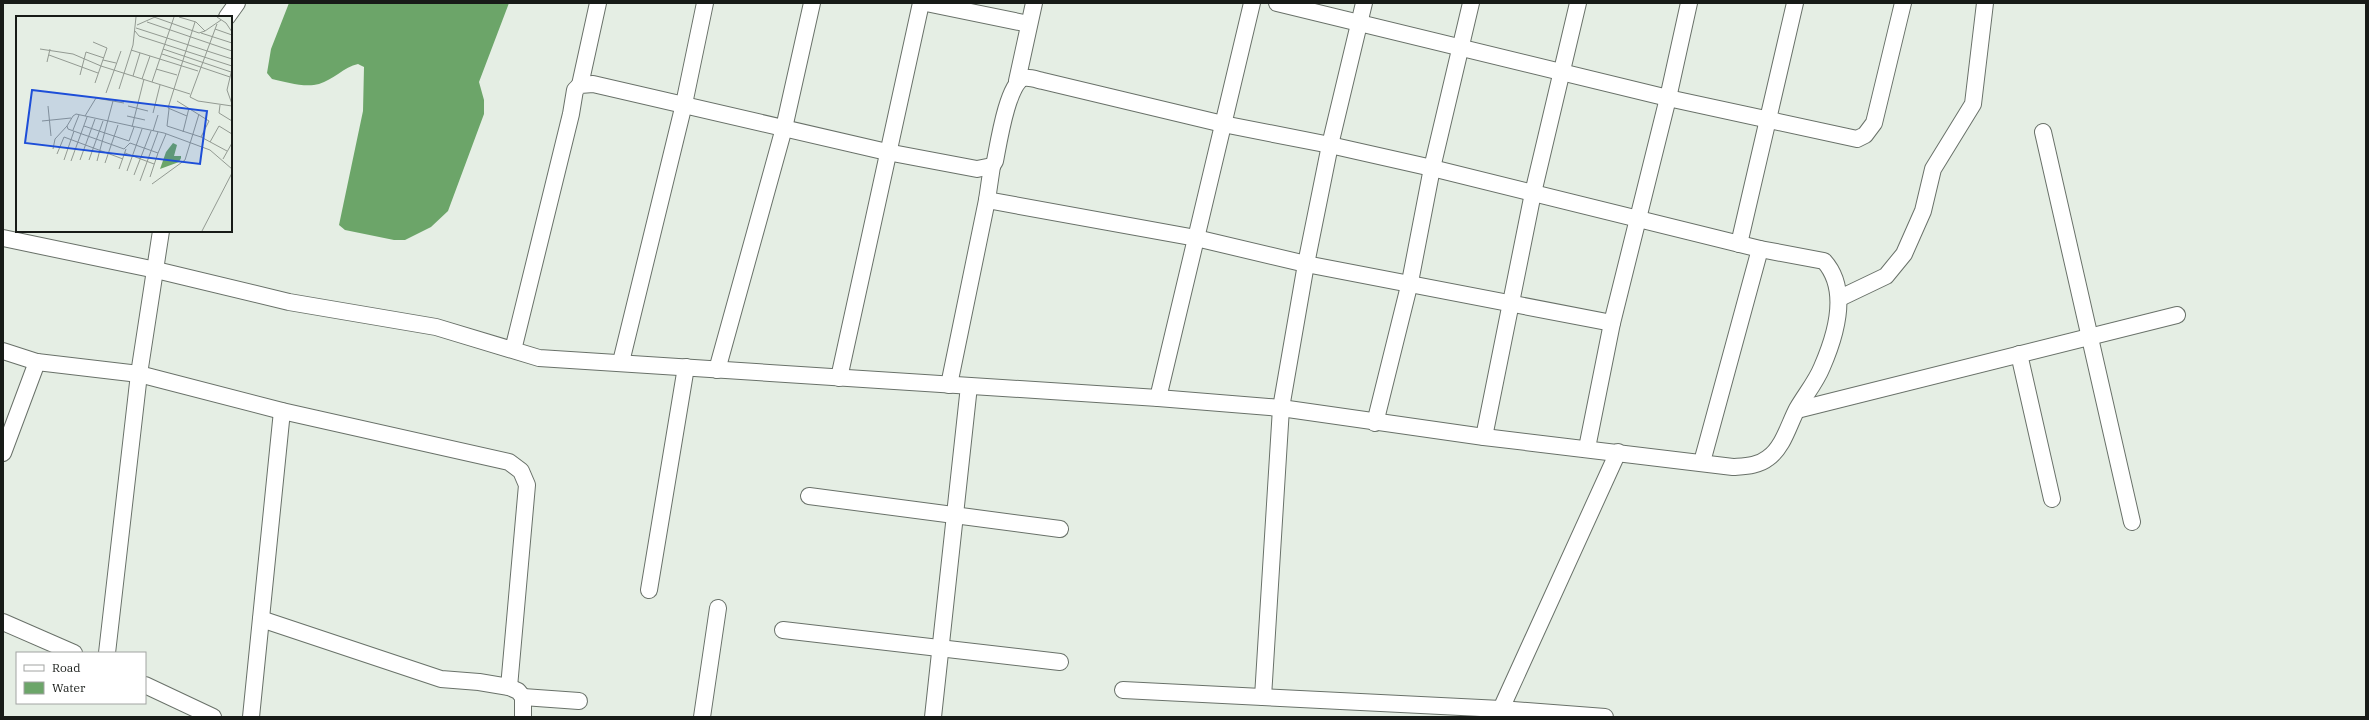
<svg xmlns="http://www.w3.org/2000/svg" width="2369" height="720" viewBox="0 0 2369 720" font-family="'IBM Plex Serif',serif">
  <style>
    .water { fill: #6ca569 }
    .lines { fill: none; stroke-linecap: round; stroke-linejoin: round }
    .minor-casing { stroke: #697169; stroke-width: 18 }
    .minor { stroke: #fff; stroke-width: 16 }
    .inset-road { fill: none; stroke: #939a92; stroke-width: 1 }
    .view { fill: #1d4ed8; fill-opacity: 0.15; stroke: #1d4ed8; stroke-width: 2 }
    .inset-edge { fill: none; stroke: #171b17; stroke-width: 2 }
  </style>
  <rect width="100%" height="100%" fill="#e5eee4"/>
  <!-- water -->
  <path class="water" d="M289,3H509L479,82L484,100V114L448,211L431,227L405,240H394L345,230L339,225L363,111L364,67L358,64C344,67 333,80 319,84C305,88 286,82 272,79L267,73L271,49Z"/>
  <g class="lines">
    <defs>
      <g id="minor">
        <polyline points="926,3 1029,24"/>
        <polyline points="1277,3 1668,98 1857,139 1865,135 1874,123 1903,3"/>
        <polyline points="227,17 237,3"/>
        <polyline points="1017,81 1034,3"/>
        <polyline points="580,85 598,3"/>
        <polyline points="2043,132 2132,522"/>
        <polyline points="987,200 1196,238 1306,264 1612,323"/>
        <path d="M3,238L156,270L289,302L436,327L539,358L1158,398L1281,408L1484,437L1733,467C1745,466 1758,466 1768,458C1783,448 1789,424 1797,409C1805,395 1816,382 1822,367C1836,335 1850,290 1824,261L1760,249L1432,168L1330,145L1223,124L1043,81C1038,80 1030,77 1024,78C1008,81 998,146 995,161L992,166L977,169L887,152L593,84L580,85L575,90L571,114L513,350"/>
        <polyline points="1739,244 1795,3"/>
        <polyline points="1840,298 1886,276 1904,254 1923,211 1933,169 1973,104 1985,3"/>
        <polyline points="3,351 37,362 139,374 282,411 509,462 521,471 527,485 509,687"/>
        <polyline points="2019,354 2052,499"/>
        <polyline points="621,362 684,104 705,3"/>
        <polyline points="717,370 784,128 812,3"/>
        <polyline points="839,378 921,3"/>
        <polyline points="949,385 987,200 992,166"/>
        <polyline points="1158,398 1252,3"/>
        <polyline points="1797,410 2177,315"/>
        <polyline points="1375,423 1410,282 1432,168 1471,3"/>
        <polyline points="1484,437 1533,193 1578,3"/>
        <polyline points="1587,448 1612,323 1668,98 1689,3"/>
        <polyline points="3,453 37,362"/>
        <polyline points="1702,462 1760,249"/>
        <polyline points="809,496 1060,529"/>
        <polyline points="649,590 686,367"/>
        <polyline points="261,619 441,679 479,682 509,687 518,691 523,697 523,717"/>
        <polyline points="3,622 74,653"/>
        <polyline points="783,630 1060,662"/>
        <polyline points="107,653 139,374 161,231"/>
        <polyline points="145,685 213,717"/>
        <polyline points="1123,690 1501,709 1618,452"/>
        <polyline points="523,697 579,701"/>
        <polyline points="1263,697 1281,408 1306,264 1330,145 1364,3"/>
        <polyline points="1501,709 1605,717"/>
        <polyline points="251,717 282,411"/>
        <polyline points="702,717 718,608"/>
        <polyline points="933,717 969,386"/>
      </g>
    </defs>
    <!-- minor casing -->
    <use href="#minor" class="minor-casing"/>
    <!-- minor -->
    <use href="#minor" class="minor"/>
  </g>
  <!-- overview -->
  <g transform="translate(16 16)">
    <rect width="216" height="216" fill="#e5eee4"/>
    <path d="M157,127L161,129L158,140H165V142L163,146L144,153L150,136Z" fill="#6ca569"/>
    <path class="inset-road" d="M138,1L183,17L189,15M163,1L180,6L189,15L205,4M201,1L210,7L216,16M131,6L216,35M201,8L174,81L182,85L216,90M121,9L139,1M120,12L216,43M199,13L216,19M119,15L123,20L216,50M185,17L216,27M77,26L91,32L79,67M24,33L57,38L85,50L174,78M147,33L215,56M115,34L182,55M146,38L214,61M33,39L82,57M87,44L100,47M31,46L34,33M140,53L161,59M216,53L211,74L216,88M64,59L70,36L88,42M117,60L124,37M126,63L134,40M136,66L158,1M103,73L117,29L120,1M90,77L105,35M161,85L193,105L185,121M204,89L203,97L216,105M32,90L35,120M112,90L132,95M153,93L151,110L185,121L211,135M137,97L144,69M69,100L80,82L108,87M111,100L129,104M171,100L152,92L179,6M26,105L55,102M68,110L113,125M116,111L128,63M57,114L63,99M137,115L142,99M167,116L173,92M150,118L142,137L114,127L108,133L52,113L51,110L57,100L60,98L148,117L194,134L216,153M113,125L118,111M194,126L203,110L216,118M37,133L39,123L51,110M109,137L138,148M41,138L48,121L107,143M207,143L216,127M48,144L58,115M64,144L79,103M73,144L87,105M55,145L71,101M81,145L97,85M89,147L102,109M103,153L110,133M111,155L126,113M118,159L135,115M134,161L142,137M124,165L142,116M136,168L169,144L183,98M186,215L216,157"/>
    <path class="view" d="M16,74L191,95L184,148L9,127Z"/>
    <rect width="216" height="216" class="inset-edge"/>
  </g>
  <!-- border -->
  <rect width="2369" height="720" fill="none" stroke="#171b17" stroke-width="8"/>
  <!-- legend -->
  <rect x="16" y="652" width="130" height="52" fill="#ffffff" stroke="#a2a4a2"/>
  <rect x="24" y="665" width="20" height="6" fill="#ffffff" stroke="#a2a4a2"/>
  <text x="52" y="672" font-size="12" fill="#171b17">Road</text>
  <rect x="24" y="682" width="20" height="12" fill="#6ca569" stroke="#a2a4a2"/>
  <text x="52" y="692" font-size="12" fill="#171b17">Water</text>
</svg>
